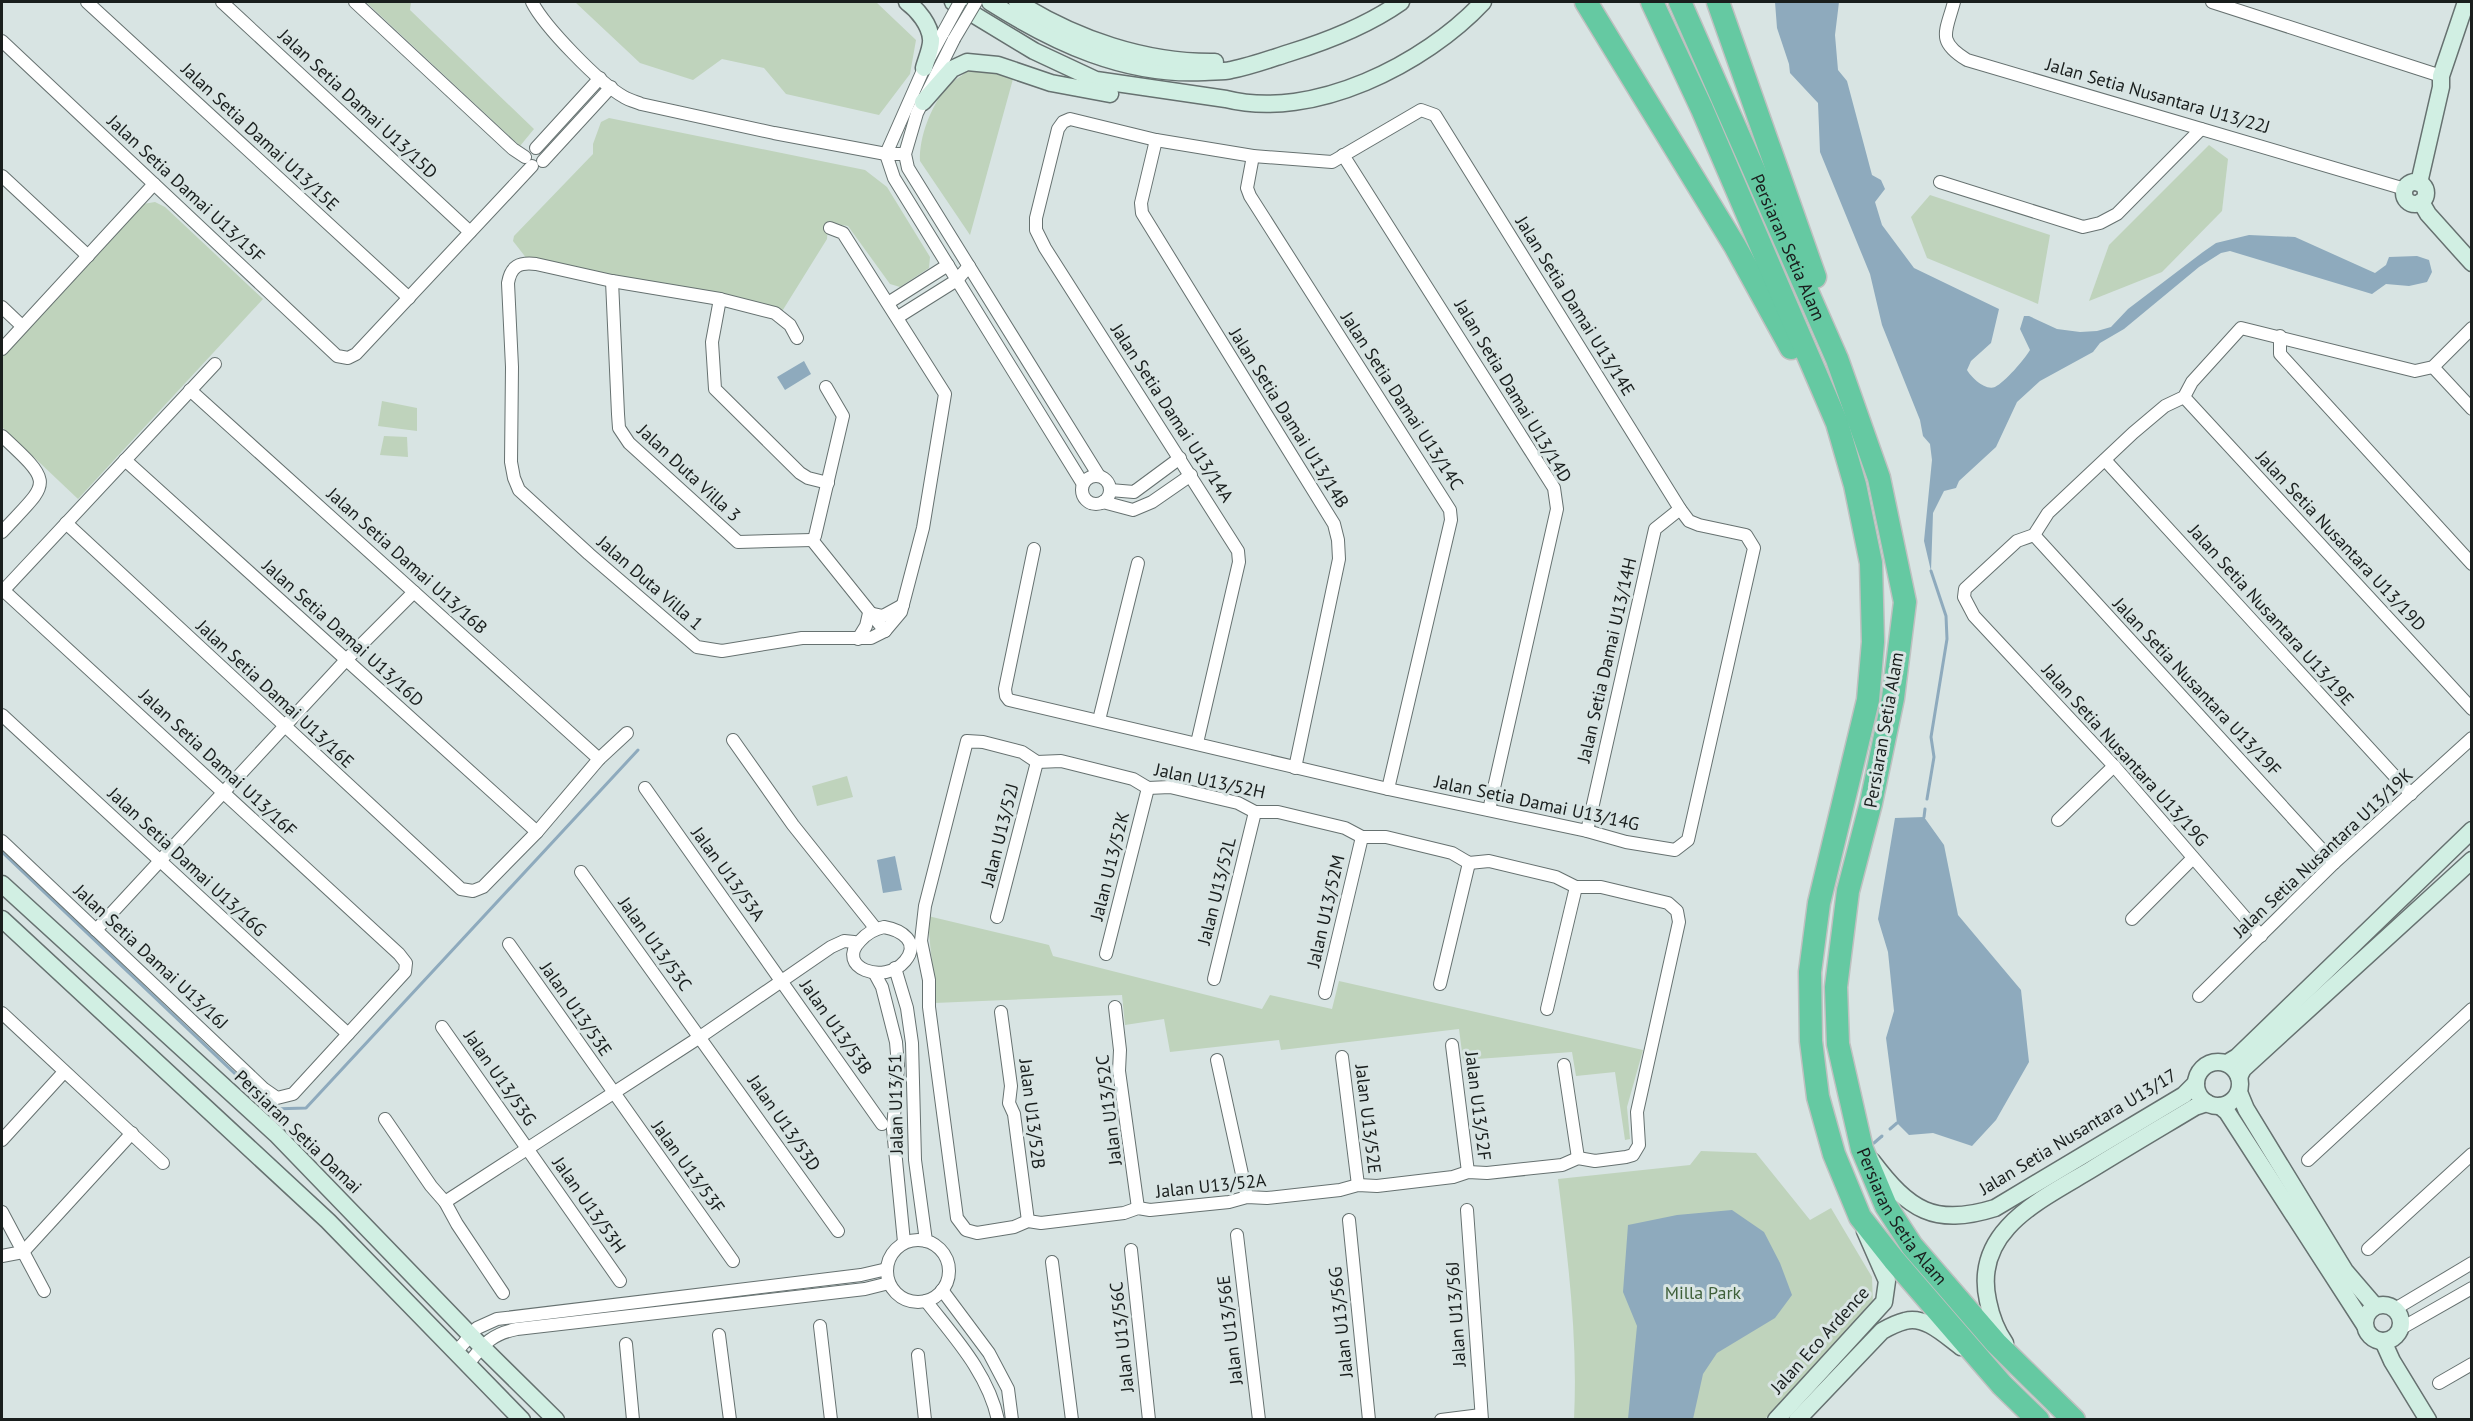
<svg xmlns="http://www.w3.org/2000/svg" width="2473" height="1421" viewBox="0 0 2473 1421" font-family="'PT Sans',sans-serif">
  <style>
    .green { fill: #bfd3bc }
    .water { fill: #8eaabd }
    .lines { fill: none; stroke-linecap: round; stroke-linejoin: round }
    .stream { stroke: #8eaabd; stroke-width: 3 }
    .street-casing { stroke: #667170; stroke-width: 14 }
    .secondary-casing { stroke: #667170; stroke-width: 19 }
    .highway-casing { stroke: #bfc0c0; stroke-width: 25 }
    .street { stroke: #fff; stroke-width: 12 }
    .secondary { stroke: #d1efe3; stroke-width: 16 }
    .highway { stroke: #65c9a2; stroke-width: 22 }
    .street-bridge-casing { stroke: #667170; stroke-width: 14; stroke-linecap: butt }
    .street-bridge { stroke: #fff; stroke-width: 12 }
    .labels { text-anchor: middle; stroke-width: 6; stroke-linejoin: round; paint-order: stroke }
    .street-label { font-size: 18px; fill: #191e1d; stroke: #d8e4e3 }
    .park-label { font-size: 18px; fill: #3f603a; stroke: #d8e4e3 }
  </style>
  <rect width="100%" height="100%" fill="#d8e4e3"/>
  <!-- green -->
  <g class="green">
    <polygon points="366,2 411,2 410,10 534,129 520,146"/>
    <polygon points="575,2 876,2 916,40 910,74 879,115 786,94 764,68 722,59 693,80 640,63"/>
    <path d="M969,70L991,72L1013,79L970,235L920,161C919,137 931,106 947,87C952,81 962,76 969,70Z"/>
    <polygon points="609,118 865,170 887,187 930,257 929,268 900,287 890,284 848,226 828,223 827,239 781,313 527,259 513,241 514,236 593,154 593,144 601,122"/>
    <polygon points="2209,145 2228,159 2222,211 2162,272 2089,301 2109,245"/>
    <polygon points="1930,195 2050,235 2038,304 1927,258 1911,217"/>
    <polygon points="155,202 165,207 263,299 78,499 2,427 2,357 143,204"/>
    <polygon points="382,401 417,408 417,431 378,426"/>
    <polygon points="384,436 407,437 408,457 380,455"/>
    <polygon points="847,776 853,797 817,806 812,786"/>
    <path d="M928,916L1049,945L1053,956L1262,1009L1270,995L1332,1009L1339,981L1643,1050L1627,1107L1630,1139L1625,1140L1615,1072L1576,1076L1572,1052L1463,1060L1459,1029L1281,1050L1279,1040L1170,1052L1164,1019L1125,1025L1122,995L934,1003C935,974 929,946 928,916Z"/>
    <path d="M1701,1151L1756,1153L1810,1220L1831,1208L1872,1277L1873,1304L1765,1419H1574C1578,1338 1568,1260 1558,1179L1690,1165Z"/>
  </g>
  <!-- water -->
  <g class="water">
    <path d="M1775,2H1839L1835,35L1838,70L1847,81L1872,175L1881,180L1885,189L1875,202L1882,225L1914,268L1999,309L1991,343L1971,361L1967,370C1971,377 1985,391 1995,387C2005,382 2024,360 2030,350L2020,329L2024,316H2029L2057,329L2080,332L2097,331L2111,327L2128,309L2203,252L2216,243L2249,235L2295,237L2375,273L2386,265L2389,257L2417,256L2429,260L2432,272L2427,282L2409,286L2386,284L2372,294L2230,251L2221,253L2199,267L2124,329L2100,343L2093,352L2040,381L2017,402L1996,447L1959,481L1956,488L1944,491L1933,513L1931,571L1924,541L1932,460L1930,444L1923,436L1920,420L1882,325L1870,274L1820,152L1818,103L1790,73L1789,64L1777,28Z"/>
    <polygon points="804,361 811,374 785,390 777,377"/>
    <polygon points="1924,817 1944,845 1958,915 2021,990 2029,1062 1996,1120 1972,1146 1933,1133 1909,1135 1897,1123 1886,1038 1894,1011 1888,952 1878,919 1895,818"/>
    <polygon points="895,856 902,890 883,893 877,860"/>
    <polygon points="1732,1210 1764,1232 1780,1263 1792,1295 1775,1318 1717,1353 1703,1374 1693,1419 1628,1419 1637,1326 1623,1292 1628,1225 1677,1215"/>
  </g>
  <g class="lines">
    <!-- stream -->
    <g class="stream">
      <polyline points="1927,799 1934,757 1931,737 1947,639 1946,616 1931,571"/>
      <polyline points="1924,817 1925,809"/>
      <polyline points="2,852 272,1109 306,1108 638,750"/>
      <polyline points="1890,1129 1897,1123"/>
      <polyline points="1874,1143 1882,1136"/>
    </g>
    <defs>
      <g id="street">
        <polyline points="87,2 409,298"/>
        <polyline points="222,2 470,232"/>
        <polyline points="355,2 513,149 525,157"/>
        <path d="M532,2C544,26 599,83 624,97C629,100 636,102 641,104L774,133L886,154H905"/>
        <path d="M1954,2C1946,32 1936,41 1967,60L2405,189"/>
        <polyline points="2212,2 2441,76"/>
        <polyline points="943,33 924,68 886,154 894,178 1083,484"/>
        <polyline points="954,39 917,113 905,154 908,168 1099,476"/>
        <polyline points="2,41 337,356 348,358 356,354 532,166"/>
        <polyline points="1156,140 1141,203 1142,213 1334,524 1338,540 1339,559 1295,768"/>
        <polyline points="536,148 600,78"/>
        <polyline points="1343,155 1554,488 1557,509 1489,810"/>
        <polyline points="1253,156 1247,188 1250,196 1450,510 1451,520 1388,789"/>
        <polyline points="543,161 611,87"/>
        <polyline points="2,176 88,256"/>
        <polyline points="1940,182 2083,227 2100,223 2117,214 2201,129"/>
        <polyline points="612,281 618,414 619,428 629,443 738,542 812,540"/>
        <polyline points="720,299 712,342 715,389 800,473 808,478 828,483"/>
        <polyline points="888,303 948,265"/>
        <polyline points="2,307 22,326"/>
        <polyline points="898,317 957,280 969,266"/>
        <polyline points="2280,336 2280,354 2472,564"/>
        <path d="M797,338L790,325L775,313L720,299L612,281L536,264C519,262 511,266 508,283L512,367L511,462L514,478L519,490L589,554L697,647L722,651L802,638H871L885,631L901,612L923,528L945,394L843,233L830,228"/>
        <polyline points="2,349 154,184"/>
        <polyline points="2433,367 2472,409"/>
        <polyline points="190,390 599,759"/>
        <polyline points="2184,397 2472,709"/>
        <path d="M2,436C56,486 49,481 2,532"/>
        <polyline points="125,460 537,832"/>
        <polyline points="2105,460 2411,794"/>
        <circle cx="1096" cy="490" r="14"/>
        <polyline points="1110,490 1134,492 1180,458"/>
        <polyline points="1103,502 1133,510 1152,502 1191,475"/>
        <polyline points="66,523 461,889 473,891 483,887 537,832 599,759 627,733"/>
        <polyline points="2034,535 2334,863"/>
        <polyline points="812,540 815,536 843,416 826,387"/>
        <polyline points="812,540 885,631"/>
        <polyline points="1034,549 1005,689 1006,696 1009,700 1388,789 1587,831 1626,842 1675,850 1688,840 1754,548 1746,535 1699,525 1689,521 1680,509 1435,115 1421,110 1332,162 1253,156 1156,140 1070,119 1063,122 1058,129 1036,218 1036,230 1045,248 1238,551 1239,562 1197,743"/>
        <polyline points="2,592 215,364"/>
        <polyline points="858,639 866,626 869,613 883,616 903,605"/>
        <polyline points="2,715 348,1034"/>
        <polyline points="1099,720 1138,563"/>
        <polyline points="733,740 793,825 876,929"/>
        <polygon points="967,741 983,742 1022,752 1037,762 1061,761 1133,779 1148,788 1170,787 1238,803 1255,812 1278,812 1345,828 1362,837 1386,837 1452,853 1469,863 1489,861 1556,877 1576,887 1601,887 1668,903 1677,911 1679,922 1637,1112 1639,1145 1633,1155 1626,1157 1595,1161 1578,1158 1562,1165 1487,1173 1468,1172 1453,1177 1377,1186 1358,1185 1340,1190 1267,1198 1247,1197 1229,1202 1150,1210 1138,1208 1124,1213 1041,1223 1028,1221 1014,1227 977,1233 966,1230 957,1218 929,1007 929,980 921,941 925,906"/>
        <polyline points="645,788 882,1124"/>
        <polyline points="2058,820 2114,766"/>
        <polyline points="1587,831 1655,529 1680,509"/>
        <polyline points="2,841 264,1089 277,1098 293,1094 405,972 406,963 399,954 3,590"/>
        <polyline points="581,872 838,1231"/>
        <polyline points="997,917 1037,762"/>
        <polyline points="2132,919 2193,858"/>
        <path d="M884,927C901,930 921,942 905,961C884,986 835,967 860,941C867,933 874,929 884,927Z"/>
        <polyline points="96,930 346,660 414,592"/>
        <polyline points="2261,936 2114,766 1974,616 1964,597 1965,589 2017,541 2034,535 2048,513 2133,433 2165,406 2184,397 2192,382 2241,328 2415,371 2433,367 2472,328"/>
        <polyline points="509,944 733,1261"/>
        <polyline points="1106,954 1148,788"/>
        <polyline points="895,968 907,1008 912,1043 915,1160 926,1241"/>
        <polyline points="875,974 882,987 896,1042 898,1066 893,1129 904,1242"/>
        <polyline points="1214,979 1255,812"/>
        <polyline points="1440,984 1469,863"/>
        <polyline points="1325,993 1362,837"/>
        <polyline points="2199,996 2334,863 2472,738"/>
        <polyline points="1115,1007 1120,1050 1119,1071 1138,1208"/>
        <polyline points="1547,1009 1576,887"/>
        <polyline points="1001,1012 1011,1086 1009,1103 1014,1114 1028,1221"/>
        <polyline points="2,1013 163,1163"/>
        <polyline points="442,1027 620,1281"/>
        <polyline points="1452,1045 1468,1172"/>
        <polyline points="1342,1057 1358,1185"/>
        <polyline points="1217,1060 1247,1197"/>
        <polyline points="1564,1065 1578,1158"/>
        <polyline points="385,1119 431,1186 445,1202 457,1224 503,1293"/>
        <polyline points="2,1140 64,1072"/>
        <polyline points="2308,1160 2472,1009"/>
        <polyline points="445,1202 700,1037 831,947 844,941 854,942 855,946"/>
        <polyline points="1467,1210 1482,1420"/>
        <polyline points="2,1212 44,1291"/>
        <polyline points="1349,1220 1369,1420"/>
        <polyline points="1237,1235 1259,1420"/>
        <circle cx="918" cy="1271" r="31"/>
        <polyline points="2368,1249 2472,1154"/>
        <polyline points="1131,1250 1149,1420"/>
        <polyline points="2,1256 23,1252 132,1133"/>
        <polyline points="1052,1262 1072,1420"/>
        <polyline points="942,1290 989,1353 1008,1389 1012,1420"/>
        <path d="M926,1301C954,1337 988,1373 998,1420"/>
        <polyline points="2395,1309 2472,1263"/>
        <polyline points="820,1326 831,1420"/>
        <polyline points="2400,1329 2472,1288"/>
        <polyline points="719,1335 730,1420"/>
        <polyline points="626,1344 633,1420"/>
        <polyline points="456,1352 477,1328 497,1319 861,1275 887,1269"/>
        <polyline points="918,1355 925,1420"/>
        <path d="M468,1364C484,1344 491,1334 517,1329L865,1289L889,1283"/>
        <polyline points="2439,1383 2472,1364"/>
        <polyline points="1441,1420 1481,1415"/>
      </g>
      <g id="secondary">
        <path d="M907,2C918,10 930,25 931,39C932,47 926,60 924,68"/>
        <path d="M953,2L1034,51L1096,80L1226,99C1313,121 1425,64 1483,2"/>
        <path d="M990,2C1055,43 1125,76 1204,72C1213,71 1223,72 1231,70C1251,66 1270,59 1289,53C1328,41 1367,26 1401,2"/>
        <path d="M1017,2C1076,39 1145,63 1215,62"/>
        <polyline points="923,102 952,69 967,62 998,65 1051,83 1110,94"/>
        <circle cx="2415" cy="193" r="11"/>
        <polyline points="2419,183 2441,87 2441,76 2466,2"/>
        <polyline points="2421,202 2428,214 2472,263"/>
        <polyline points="2,884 276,1134 482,1347 556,1420"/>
        <polyline points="2,919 328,1221 522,1420"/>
        <circle cx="2218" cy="1084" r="22"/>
        <polyline points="2227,1063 2237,1057 2472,830"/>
        <polyline points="2239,1077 2243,1069 2472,860"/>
        <polyline points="2239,1092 2246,1109 2345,1271 2375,1306"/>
        <polyline points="2220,1106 2227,1112 2364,1324"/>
        <path d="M1872,1161C1909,1210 1934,1227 1995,1208L2184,1095L2196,1083"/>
        <circle cx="2383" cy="1323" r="18"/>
        <polyline points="2383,1341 2392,1361 2428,1420"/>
        <path d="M2005,1343C1996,1330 1991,1316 1988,1301C1972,1230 2041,1200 2092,1169C2126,1148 2160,1128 2195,1107L2207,1103"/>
        <polyline points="1776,1420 1884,1302 1887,1281 1865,1231"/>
        <path d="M1797,1420L1882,1331C1889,1327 1897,1323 1905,1321C1925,1315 1946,1336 1961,1347"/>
      </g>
      <g id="highway">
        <polyline points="1586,2 1735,246 1791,348"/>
        <polyline points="1652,2 1702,109 1837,423 1855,485 1871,563 1873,642 1868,700 1819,903 1810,972 1811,1041 1818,1097 1834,1154 1860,1217 1894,1260 2002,1385 2038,1420"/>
        <path id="s1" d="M1680,2L1837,359L1879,478L1905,602L1893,698L1871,803L1848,891L1836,987L1838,1044L1862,1149L1886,1206L1912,1246L1996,1343L2074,1420"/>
        <polyline points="1718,2 1815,277"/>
      </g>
    </defs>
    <!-- street casing -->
    <use href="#street" class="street-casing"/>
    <!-- secondary casing -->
    <use href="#secondary" class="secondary-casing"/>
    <!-- highway casing -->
    <use href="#highway" class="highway-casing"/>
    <!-- street -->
    <use href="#street" class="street"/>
    <!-- secondary -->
    <use href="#secondary" class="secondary"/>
    <!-- highway -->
    <use href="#highway" class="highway"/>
    <defs>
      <g id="street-bridge">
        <polyline points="943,33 960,2"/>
        <polyline points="954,39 976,2"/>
      </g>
    </defs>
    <!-- street-bridge casing -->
    <use href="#street-bridge" class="street-bridge-casing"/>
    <!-- street-bridge -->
    <use href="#street-bridge" class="street-bridge"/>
  </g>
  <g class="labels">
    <!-- street labels -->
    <g class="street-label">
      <text transform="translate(2158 96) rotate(16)" y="6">Jalan Setia Nusantara U13/22J</text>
      <text transform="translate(358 104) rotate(43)" y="6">Jalan Setia Damai U13/15D</text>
      <text transform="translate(260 137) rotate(43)" y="6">Jalan Setia Damai U13/15E</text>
      <text transform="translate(186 189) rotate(43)" y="6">Jalan Setia Damai U13/15F</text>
      <text dy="6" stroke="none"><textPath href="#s1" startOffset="268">Persiaran Setia Alam</textPath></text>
      <text transform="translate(1575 306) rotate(58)" y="6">Jalan Setia Damai U13/14E</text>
      <text transform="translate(1513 391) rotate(59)" y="6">Jalan Setia Damai U13/14D</text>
      <text transform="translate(1402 401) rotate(57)" y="6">Jalan Setia Damai U13/14C</text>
      <text transform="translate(1172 413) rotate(57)" y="6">Jalan Setia Damai U13/14A</text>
      <text transform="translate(1289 418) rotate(58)" y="6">Jalan Setia Damai U13/14B</text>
      <text transform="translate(689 473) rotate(43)" y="6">Jalan Duta Villa 3</text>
      <text transform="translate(2341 541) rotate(47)" y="6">Jalan Setia Nusantara U13/19D</text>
      <text transform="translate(407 561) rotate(42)" y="6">Jalan Setia Damai U13/16B</text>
      <text transform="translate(650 583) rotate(41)" y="6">Jalan Duta Villa 1</text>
      <text transform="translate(2271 615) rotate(48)" y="6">Jalan Setia Nusantara U13/19E</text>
      <text transform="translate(343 633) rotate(42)" y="6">Jalan Setia Damai U13/16D</text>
      <text transform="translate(1607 660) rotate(-77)" y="6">Jalan Setia Damai U13/14H</text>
      <text transform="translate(2197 687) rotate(47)" y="6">Jalan Setia Nusantara U13/19F</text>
      <text transform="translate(275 694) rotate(43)" y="6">Jalan Setia Damai U13/16E</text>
      <text transform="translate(1884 730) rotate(-80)" y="6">Persiaran Setia Alam</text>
      <text transform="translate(2125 755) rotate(48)" y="6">Jalan Setia Nusantara U13/19G</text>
      <text transform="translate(218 763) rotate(43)" y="6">Jalan Setia Damai U13/16F</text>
      <text transform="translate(1210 781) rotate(12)" y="6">Jalan U13/52H</text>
      <text transform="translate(1537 803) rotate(12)" y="6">Jalan Setia Damai U13/14G</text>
      <text transform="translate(1000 835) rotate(-76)" y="6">Jalan U13/52J</text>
      <text transform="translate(2323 853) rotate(-43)" y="6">Jalan Setia Nusantara U13/19K</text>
      <text transform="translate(187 862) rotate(43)" y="6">Jalan Setia Damai U13/16G</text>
      <text transform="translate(1110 866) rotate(-76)" y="6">Jalan U13/52K</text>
      <text transform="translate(728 874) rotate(54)" y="6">Jalan U13/53A</text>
      <text transform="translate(1217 891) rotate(-76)" y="6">Jalan U13/52L</text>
      <text transform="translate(1326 911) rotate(-77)" y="6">Jalan U13/52M</text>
      <text transform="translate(655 944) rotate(54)" y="6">Jalan U13/53C</text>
      <text transform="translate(151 957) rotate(43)" y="6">Jalan Setia Damai U13/16J</text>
      <text transform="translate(576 1009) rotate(55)" y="6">Jalan U13/53E</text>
      <text transform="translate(836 1027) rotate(55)" y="6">Jalan U13/53B</text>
      <text transform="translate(500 1078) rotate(55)" y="6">Jalan U13/53G</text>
      <text transform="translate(896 1104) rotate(-91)" y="6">Jalan U13/51</text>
      <text transform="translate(1478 1106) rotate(83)" y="6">Jalan U13/52F</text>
      <text transform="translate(1109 1110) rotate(-97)" y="6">Jalan U13/52C</text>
      <text transform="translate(1032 1114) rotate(83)" y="6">Jalan U13/52B</text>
      <text transform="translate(1368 1119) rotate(83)" y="6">Jalan U13/52E</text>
      <text transform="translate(784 1123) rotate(55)" y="6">Jalan U13/53D</text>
      <text transform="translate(298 1132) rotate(44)" y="6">Persiaran Setia Damai</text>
      <text transform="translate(2078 1132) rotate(-31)" y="6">Jalan Setia Nusantara U13/17</text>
      <text transform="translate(688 1167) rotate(54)" y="6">Jalan U13/53F</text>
      <text transform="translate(1211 1186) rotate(-6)" y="6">Jalan U13/52A</text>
      <text transform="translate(589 1205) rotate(55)" y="6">Jalan U13/53H</text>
      <text dy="6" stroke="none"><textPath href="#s1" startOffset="1278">Persiaran Setia Alam</textPath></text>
      <text transform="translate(1456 1314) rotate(-94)" y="6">Jalan U13/56J</text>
      <text transform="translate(1341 1322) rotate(-96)" y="6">Jalan U13/56G</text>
      <text transform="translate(1230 1330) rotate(-97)" y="6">Jalan U13/56E</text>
      <text transform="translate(1122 1337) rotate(-96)" y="6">Jalan U13/56C</text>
      <text transform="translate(1820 1340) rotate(-48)" y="6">Jalan Eco Ardence</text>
    </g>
    <!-- park labels -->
    <g class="park-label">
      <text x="1703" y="1299">Milla Park</text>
    </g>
  </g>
  <!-- border -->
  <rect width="2473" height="1421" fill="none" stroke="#191e1d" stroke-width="6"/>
</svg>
